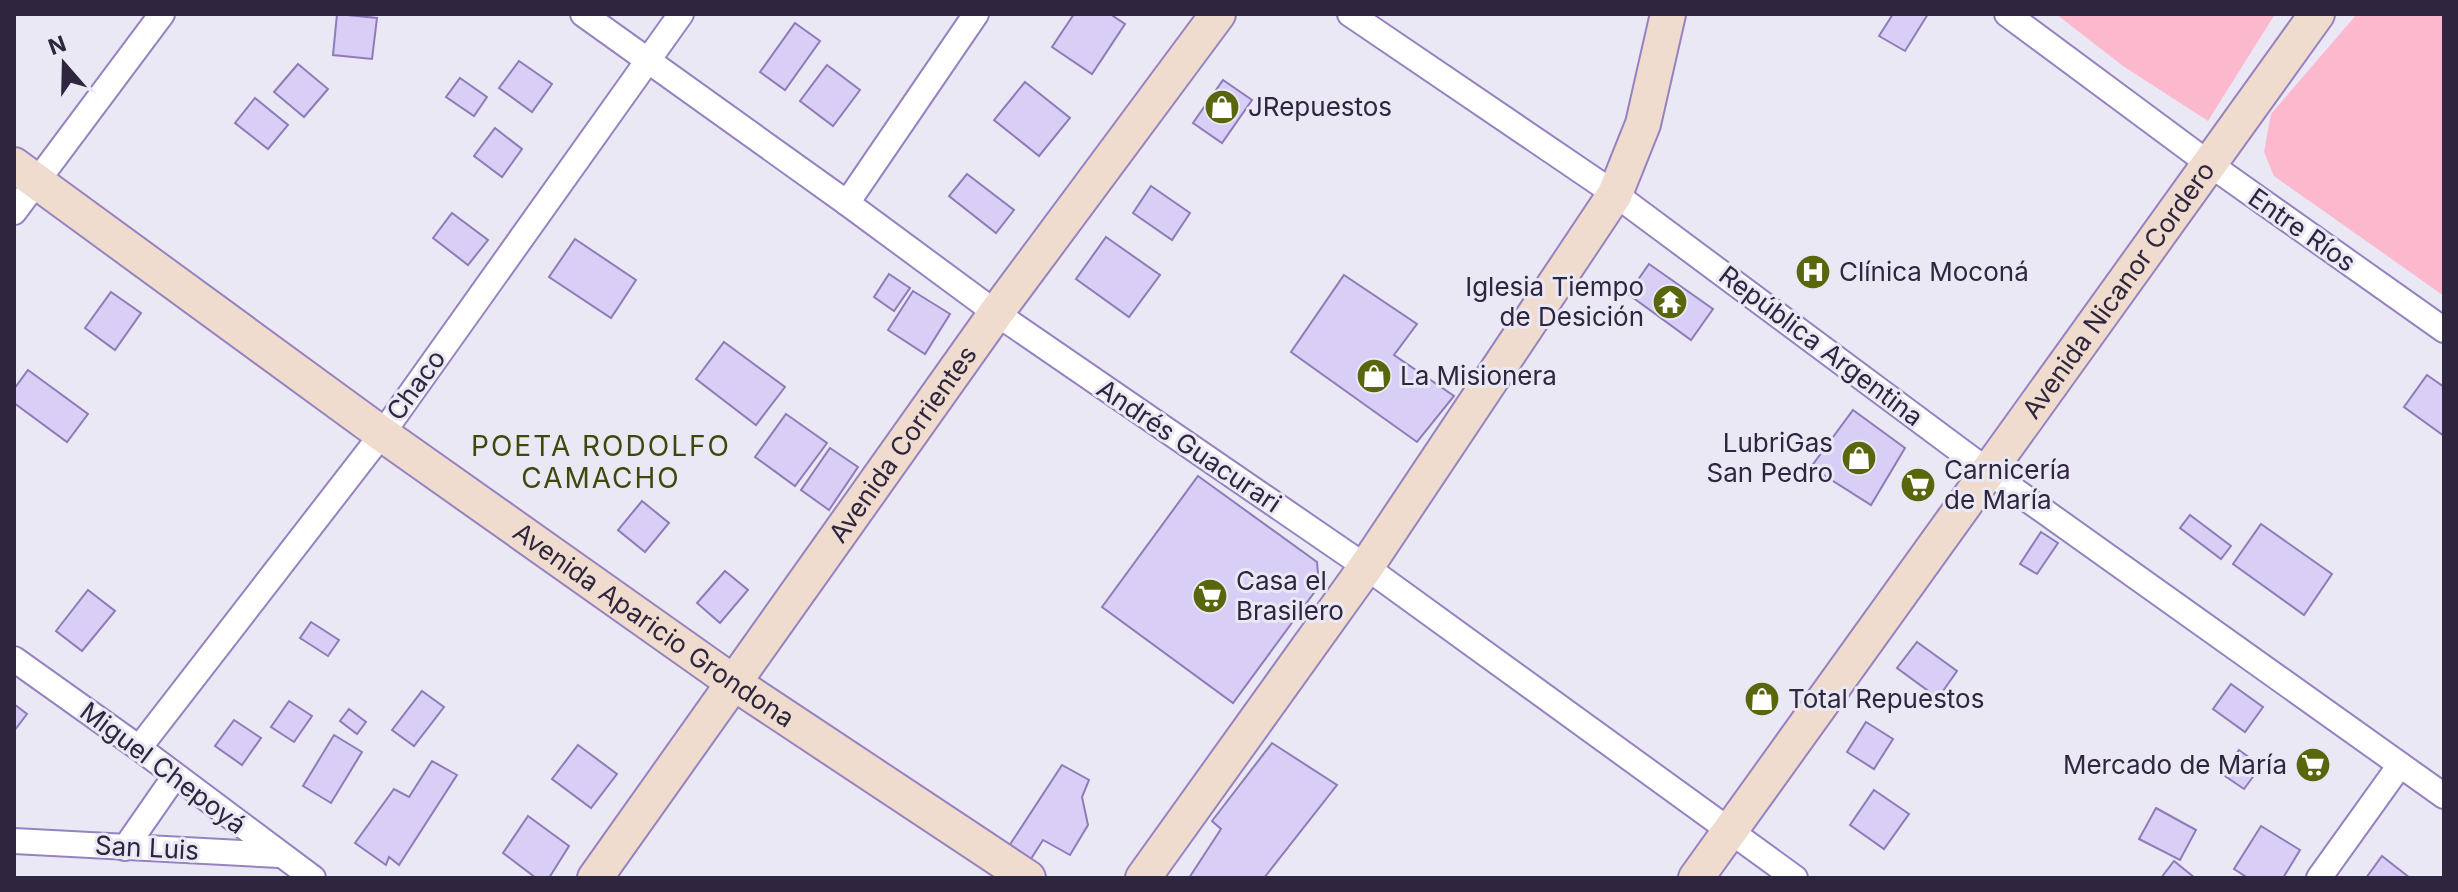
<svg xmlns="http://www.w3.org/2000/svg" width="2458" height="892" viewBox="0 0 2458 892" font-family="Inter,sans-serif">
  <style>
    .green { fill: #fcb9ce }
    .building { fill: #d9cef6; stroke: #8f7bb9; stroke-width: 2 }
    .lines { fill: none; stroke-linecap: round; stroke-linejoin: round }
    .minor-casing { stroke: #9682c0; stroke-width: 28 }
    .secondary-casing { stroke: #9682c0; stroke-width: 38 }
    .minor { stroke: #fff; stroke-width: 24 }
    .secondary { stroke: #efdcce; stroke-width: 34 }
    .labels { text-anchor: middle; stroke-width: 6; stroke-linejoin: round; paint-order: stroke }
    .poi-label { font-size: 26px; fill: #2e263f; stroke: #ebe8f5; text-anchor: start }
    .street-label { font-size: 26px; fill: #2e263f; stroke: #ebe8f5 }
    .neighbourhood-label { font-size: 28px; letter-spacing: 2px; fill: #3e470c; stroke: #ebe8f5 }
  </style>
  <rect width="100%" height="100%" fill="#ebe8f5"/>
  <!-- green -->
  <g class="green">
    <polygon points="2056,14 2275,14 2208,121 2123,66"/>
    <polygon points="2357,14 2444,14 2444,296 2274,176 2264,152 2271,114"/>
  </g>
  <!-- building -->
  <g class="building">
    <polygon points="337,14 377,18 372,59 333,55"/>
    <polygon points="1074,14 1110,14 1125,24 1092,74 1052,47"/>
    <polygon points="1893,14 1928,14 1905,51 1879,36"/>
    <polygon points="795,23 820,41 785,90 760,72"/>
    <polygon points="519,61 552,84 532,112 499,88"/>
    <polygon points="298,64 328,89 304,117 274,92"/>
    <polygon points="827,65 860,90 833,126 800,101"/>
    <polygon points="460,78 487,97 474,116 446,97"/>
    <polygon points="1223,80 1252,100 1222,143 1193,123"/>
    <polygon points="1025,82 1070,118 1039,156 994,120"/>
    <polygon points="255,98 288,125 268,149 235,123"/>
    <polygon points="495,128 522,149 502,177 474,156"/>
    <polygon points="967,174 1014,210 996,233 949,196"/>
    <polygon points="1151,186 1190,213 1172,240 1133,213"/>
    <polygon points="452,213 488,240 468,265 433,238"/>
    <polygon points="1106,237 1160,275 1129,317 1076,279"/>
    <polygon points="575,239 636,280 611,318 549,277"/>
    <polygon points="1649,264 1713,309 1691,340 1628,294"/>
    <polygon points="889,274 910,288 894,311 874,297"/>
    <polygon points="1344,275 1417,324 1394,355 1454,396 1417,442 1291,352"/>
    <polygon points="913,291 950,314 925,354 888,330"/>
    <polygon points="111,292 141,313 115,350 85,328"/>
    <polygon points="724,342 785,387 756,425 696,379"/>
    <polygon points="28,370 88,414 67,442 14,403 14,389"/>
    <polygon points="2427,375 2444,387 2444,436 2404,407"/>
    <polygon points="1853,410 1905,448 1871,505 1811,467"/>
    <polygon points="786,414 827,443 795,486 755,457"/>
    <polygon points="830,448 858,467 829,510 801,490"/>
    <polygon points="1198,476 1317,562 1319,586 1233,703 1102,607"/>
    <polygon points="642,501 669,523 645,552 618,530"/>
    <polygon points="2190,515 2231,546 2221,559 2180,528"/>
    <polygon points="2261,524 2332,574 2304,615 2233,564"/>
    <polygon points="2041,532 2058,543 2037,574 2020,564"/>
    <polygon points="725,571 748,590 720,623 697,603"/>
    <polygon points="88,590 115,611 82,651 56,631"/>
    <polygon points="311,622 339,640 328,656 300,638"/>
    <polygon points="1917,642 1957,671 1938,698 1897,668"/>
    <polygon points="2231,684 2263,707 2245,732 2213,709"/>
    <polygon points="422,691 444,707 414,746 392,730"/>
    <polygon points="289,701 312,716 294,742 271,727"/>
    <polygon points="14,704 27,714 14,731"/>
    <polygon points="349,709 366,722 357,734 340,721"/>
    <polygon points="234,720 261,738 242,765 215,746"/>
    <polygon points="1866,722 1893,739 1874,769 1847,752"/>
    <polygon points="334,735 362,752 331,803 303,786"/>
    <polygon points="1272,743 1337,785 1264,878 1189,878 1221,829 1212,821"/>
    <polygon points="578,745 617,774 591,808 552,779"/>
    <polygon points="2239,750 2261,766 2244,789 2222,774"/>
    <polygon points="432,761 457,775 399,865 389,857 386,865 355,843 394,789 409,797"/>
    <polygon points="1062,765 1089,780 1082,797 1088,825 1070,855 1043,840 1029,862 1009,846"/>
    <polygon points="1874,790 1909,814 1884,849 1850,825"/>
    <polygon points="2156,808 2196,830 2180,860 2139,839"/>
    <polygon points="528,816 569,846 549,878 536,878 503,853"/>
    <polygon points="2261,826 2300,850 2283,878 2248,878 2234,869"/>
    <polygon points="2382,856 2410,878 2366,878"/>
    <polygon points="2174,861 2195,878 2161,878"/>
  </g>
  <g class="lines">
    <defs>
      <g id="minor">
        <polyline points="583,14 847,203 996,313 1366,567 1795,878"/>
        <polyline points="1350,14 1615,194 1989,472 2444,796"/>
        <polyline points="2007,14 2208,163 2444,330"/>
        <polyline points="847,203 976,14"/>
        <polyline points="14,212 162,14"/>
        <polyline points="14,659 139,748 313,878"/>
        <polyline points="139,748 382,434 681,14"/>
        <polyline points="14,841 279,855"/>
        <polyline points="125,848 175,776"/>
        <polyline points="2319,878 2400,765"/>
      </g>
      <g id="secondary">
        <path id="s1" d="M14,165L382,434L734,683L1028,878"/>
        <path id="s2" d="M595,878L996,313L1218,14"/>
        <polyline points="1143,878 1366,567 1615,194 1643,124 1668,14"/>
        <path id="s3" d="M1696,878L2317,14"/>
      </g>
    </defs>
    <!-- minor casing -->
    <use href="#minor" class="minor-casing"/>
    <!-- secondary casing -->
    <use href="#secondary" class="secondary-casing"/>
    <!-- minor -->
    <use href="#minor" class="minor"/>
    <!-- secondary -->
    <use href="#secondary" class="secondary"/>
  </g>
  <!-- icons -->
  <defs>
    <symbol id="shop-disc" viewBox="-11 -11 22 22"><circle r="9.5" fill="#59660c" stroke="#ebe8f5"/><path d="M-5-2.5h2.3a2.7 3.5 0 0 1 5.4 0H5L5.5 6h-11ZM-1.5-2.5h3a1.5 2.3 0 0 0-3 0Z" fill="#fff"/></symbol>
    <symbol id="hospital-disc" viewBox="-11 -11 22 22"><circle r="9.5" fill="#59660c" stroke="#ebe8f5"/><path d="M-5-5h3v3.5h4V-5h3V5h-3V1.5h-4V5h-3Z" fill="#fff"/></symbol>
    <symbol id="temple-disc" viewBox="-11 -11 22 22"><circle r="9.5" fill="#59660c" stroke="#ebe8f5"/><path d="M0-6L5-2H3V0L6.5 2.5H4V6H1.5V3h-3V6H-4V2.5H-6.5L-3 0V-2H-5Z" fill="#fff"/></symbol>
    <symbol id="supermarket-disc" viewBox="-11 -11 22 22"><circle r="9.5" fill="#59660c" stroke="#ebe8f5"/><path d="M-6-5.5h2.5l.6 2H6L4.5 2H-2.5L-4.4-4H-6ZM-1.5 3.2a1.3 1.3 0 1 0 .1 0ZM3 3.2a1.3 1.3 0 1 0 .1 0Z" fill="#fff"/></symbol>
  </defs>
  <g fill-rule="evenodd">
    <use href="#shop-disc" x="1202" y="87" width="40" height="40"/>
    <use href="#hospital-disc" x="1793" y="252" width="40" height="40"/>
    <use href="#temple-disc" x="1650" y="282" width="40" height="40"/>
    <use href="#shop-disc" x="1354" y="356" width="40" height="40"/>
    <use href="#shop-disc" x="1839" y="438" width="40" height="40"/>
    <use href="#supermarket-disc" x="1898" y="465" width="40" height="40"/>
    <use href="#supermarket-disc" x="1190" y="576" width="40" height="40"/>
    <use href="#shop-disc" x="1742" y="679" width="40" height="40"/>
    <use href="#supermarket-disc" x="2293" y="745" width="40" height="40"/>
  </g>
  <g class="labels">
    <!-- poi labels -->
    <g class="poi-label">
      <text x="1248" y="116">JRepuestos</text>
      <text x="1839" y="281">Clínica Moconá</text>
      <text x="1644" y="296" text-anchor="end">Iglesia Tiempo<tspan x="1644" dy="30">de Desición</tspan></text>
      <text x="1400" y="385">La Misionera</text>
      <text x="1833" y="452" text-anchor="end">LubriGas<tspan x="1833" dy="30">San Pedro</tspan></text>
      <text x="1944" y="479">Carnicería<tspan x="1944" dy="30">de María</tspan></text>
      <text x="1236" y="590">Casa el<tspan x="1236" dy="30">Brasilero</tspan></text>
      <text x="1788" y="708">Total Repuestos</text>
      <text x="2287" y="774" text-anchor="end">Mercado de María</text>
    </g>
    <!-- street labels -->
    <g class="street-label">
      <text transform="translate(2302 230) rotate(35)" y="9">Entre Ríos</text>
      <text dy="9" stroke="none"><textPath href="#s3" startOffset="724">Avenida Nicanor Cordero</textPath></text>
      <text transform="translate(1821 346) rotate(37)" y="9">República Argentina</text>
      <text transform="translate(416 385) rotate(-54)" y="9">Chaco</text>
      <text dy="9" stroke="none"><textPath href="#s2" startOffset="532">Avenida Corrientes</textPath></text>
      <text transform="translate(1189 446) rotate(34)" y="9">Andrés Guacurari</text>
      <text dy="9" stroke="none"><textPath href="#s1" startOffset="788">Avenida Aparicio Grondona</textPath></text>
      <text transform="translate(163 768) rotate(37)" y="9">Miguel Chepoyá</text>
      <text transform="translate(147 848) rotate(3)" y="9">San Luis</text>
    </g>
    <!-- neighbourhood labels -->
    <g class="neighbourhood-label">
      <text x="601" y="456">POETA RODOLFO<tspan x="601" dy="32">CAMACHO</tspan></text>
    </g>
  </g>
  <!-- border -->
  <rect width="2458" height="892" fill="none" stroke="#2e263f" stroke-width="32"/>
  <!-- north arrow -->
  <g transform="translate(64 64) rotate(340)" stroke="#ebe8f5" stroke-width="6" paint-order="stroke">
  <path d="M0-6L14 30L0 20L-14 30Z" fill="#2e263f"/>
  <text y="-12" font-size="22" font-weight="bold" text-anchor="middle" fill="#2e263f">N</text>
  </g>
</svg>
